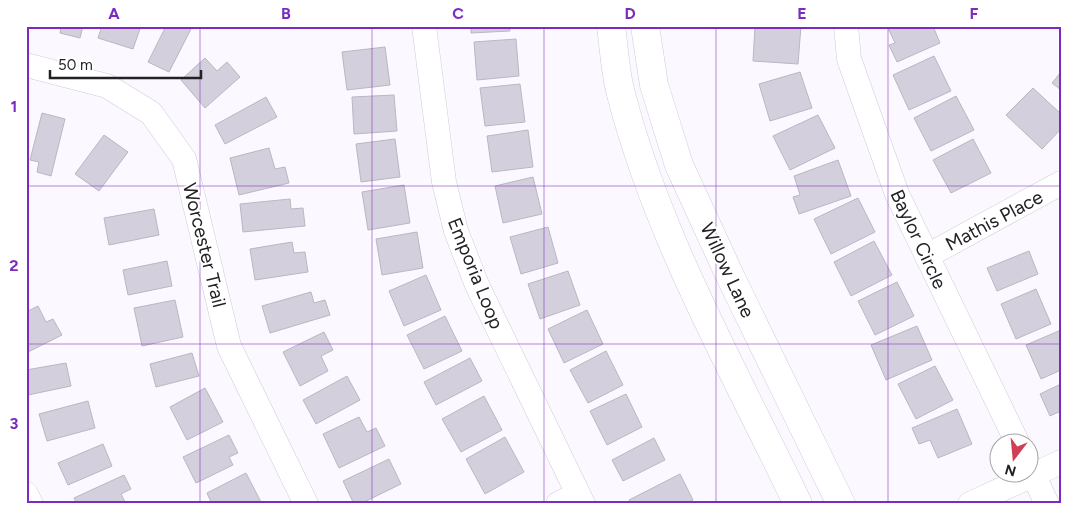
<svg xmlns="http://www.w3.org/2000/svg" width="1087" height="530" viewBox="0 0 1087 530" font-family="Figtree,sans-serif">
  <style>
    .building { fill: #d4cfdd; stroke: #bbb5c4 }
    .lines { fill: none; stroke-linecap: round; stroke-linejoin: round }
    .street-casing { stroke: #d1cbda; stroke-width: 25 }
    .secondary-casing { stroke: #d1cbda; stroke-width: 29 }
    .street { stroke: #fff; stroke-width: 24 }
    .secondary { stroke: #fff; stroke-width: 28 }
    .grid { fill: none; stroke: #7b2cbf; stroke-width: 1; stroke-opacity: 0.55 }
    .labels { text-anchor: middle; stroke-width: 4; stroke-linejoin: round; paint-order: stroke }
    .street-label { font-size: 19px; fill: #232126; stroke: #fff }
    .neatline { fill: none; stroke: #7b2cbf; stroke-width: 2 }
    .grid-label { font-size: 16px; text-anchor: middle; font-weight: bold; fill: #7b2cbf }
  </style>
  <rect width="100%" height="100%" fill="#fbf9ff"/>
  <!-- building -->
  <g class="building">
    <polygon points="61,26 83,26 80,38 60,33"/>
    <polygon points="102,26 141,26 133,49 98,38"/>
    <polygon points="166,26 185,26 191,29 169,72 148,62"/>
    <polygon points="471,26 510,26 510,31 471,33"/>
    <polygon points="755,26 801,26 798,64 753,61"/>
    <polygon points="887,26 933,26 940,43 897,62 889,45 895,43"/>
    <polygon points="516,39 519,76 477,80 474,42"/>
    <polygon points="385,47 390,85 347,90 342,52"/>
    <polygon points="934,56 951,91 909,110 893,75"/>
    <polygon points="205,58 217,71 227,62 240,77 205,108 181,80"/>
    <polygon points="800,72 812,108 770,121 759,84"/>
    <polygon points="1061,72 1061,90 1052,83"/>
    <polygon points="520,84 525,122 485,126 480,88"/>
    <polygon points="1033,88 1061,114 1061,129 1042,149 1006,115"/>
    <polygon points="394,95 397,131 354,134 352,97"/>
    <polygon points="956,96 974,130 931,151 914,118"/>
    <polygon points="266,97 277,117 225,144 215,125"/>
    <polygon points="42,113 65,119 51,176 37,172 39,162 30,160"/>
    <polygon points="818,115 835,148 790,170 773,136"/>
    <polygon points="528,130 533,167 492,172 487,136"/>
    <polygon points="104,135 128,152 99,191 75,174"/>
    <polygon points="395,139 400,177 361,182 356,144"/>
    <polygon points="973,139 991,173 951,193 933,160"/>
    <polygon points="269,148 275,169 285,167 289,183 239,195 230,158"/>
    <polygon points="838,160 851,196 799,214 793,197 800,195 794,176"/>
    <polygon points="533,177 542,214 503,223 495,186"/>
    <polygon points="404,185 410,223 368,230 362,192"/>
    <polygon points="858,198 875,232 831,254 814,219"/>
    <polygon points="290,199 291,209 303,208 305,226 243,232 240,204"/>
    <polygon points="154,209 159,235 109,245 104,218"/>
    <polygon points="548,227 558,263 521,274 510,237"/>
    <polygon points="417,232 423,268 382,275 376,239"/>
    <polygon points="874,241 892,275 851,296 834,262"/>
    <polygon points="292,242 294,253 305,252 308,272 255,280 250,249"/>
    <polygon points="1029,251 1038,274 997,291 987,268"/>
    <polygon points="167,261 172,286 128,295 123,270"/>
    <polygon points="568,271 580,305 540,319 528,284"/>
    <polygon points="426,275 441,310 404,326 389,291"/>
    <polygon points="897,282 914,316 875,335 858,301"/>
    <polygon points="1036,289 1051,324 1016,339 1001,304"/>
    <polygon points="311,292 314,303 325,300 330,315 270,333 262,306"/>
    <polygon points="175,300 183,337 142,346 134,308"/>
    <polygon points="38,306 46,322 53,319 62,335 26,353 26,312"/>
    <polygon points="587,310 603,344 564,363 548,329"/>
    <polygon points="445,316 462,351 424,369 407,335"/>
    <polygon points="917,326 932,360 886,380 871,345"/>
    <polygon points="1061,330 1061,370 1041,379 1026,345"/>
    <polygon points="324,332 333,350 321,356 328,371 300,386 283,352"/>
    <polygon points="606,351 623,385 588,403 570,370"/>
    <polygon points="192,353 199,376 156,387 150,364"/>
    <polygon points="470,358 482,381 436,405 424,382"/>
    <polygon points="66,363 71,386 28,395 26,370"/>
    <polygon points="935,366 953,400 916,419 898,384"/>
    <polygon points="347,376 360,400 316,424 303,400"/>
    <polygon points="1061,384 1061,411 1050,416 1040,394"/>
    <polygon points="205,388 223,422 187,440 170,407"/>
    <polygon points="626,394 642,427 607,445 590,411"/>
    <polygon points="484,396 502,430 461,452 442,419"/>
    <polygon points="88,401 95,428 47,441 39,414"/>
    <polygon points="957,409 972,444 938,458 930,440 919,444 912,428"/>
    <polygon points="359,417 367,432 376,428 385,446 339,468 323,434"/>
    <polygon points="229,435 238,453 229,457 233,465 196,483 183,457"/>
    <polygon points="505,437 524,472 485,494 466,459"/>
    <polygon points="654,438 665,460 623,481 612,460"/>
    <polygon points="103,444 112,466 68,485 58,463"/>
    <polygon points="389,459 401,484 360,504 354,504 343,481"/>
    <polygon points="246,473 262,504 212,504 207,493"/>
    <polygon points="680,474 693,500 685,504 631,504 629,500"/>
    <polygon points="124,475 131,489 121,494 126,504 77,504 74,498"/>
  </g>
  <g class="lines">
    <defs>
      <g id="street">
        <polyline points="424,26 444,182 456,231 477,285 583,504"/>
        <polyline points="846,26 849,59 897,194 1017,442"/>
        <polyline points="26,65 107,86 151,113 184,159 229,346 306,504"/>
        <polyline points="927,256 1061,183"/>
        <polyline points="1030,467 1047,504"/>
        <polyline points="26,494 31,504"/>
        <polyline points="558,504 578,494"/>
        <polyline points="970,504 1061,462"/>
      </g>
      <g id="secondary">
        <path d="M611,26C614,48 615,72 621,94C658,238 734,370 798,504"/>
        <polyline points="645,26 654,85 679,165 730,276 841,504"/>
      </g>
    </defs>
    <!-- street casing -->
    <use href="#street" class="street-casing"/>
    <!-- secondary casing -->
    <use href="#secondary" class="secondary-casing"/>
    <!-- street -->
    <use href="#street" class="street"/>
    <!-- secondary -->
    <use href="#secondary" class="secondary"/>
  </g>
  <!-- grid -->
  <path class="grid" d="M200,26V504M372,26V504M544,26V504M716,26V504M888,26V504M26,186H1061M26,344H1061"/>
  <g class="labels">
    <!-- street labels -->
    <g class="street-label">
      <text transform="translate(994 220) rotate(-28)" y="7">Mathis Place</text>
      <text transform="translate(919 239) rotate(65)" y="7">Baylor Circle</text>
      <text transform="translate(205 245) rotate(76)" y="7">Worcester Trail</text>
      <text transform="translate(728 270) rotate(65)" y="7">Willow Lane</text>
      <text transform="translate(476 273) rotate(68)" y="7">Emporia Loop</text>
    </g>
  </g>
  <!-- border -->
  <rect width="1087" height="530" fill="none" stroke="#ffffff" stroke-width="55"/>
  <!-- north arrow -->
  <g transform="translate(1014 458) rotate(196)"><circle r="24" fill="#ffffff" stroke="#a7a6a8"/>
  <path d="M0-4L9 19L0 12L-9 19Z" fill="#d03f55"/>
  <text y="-8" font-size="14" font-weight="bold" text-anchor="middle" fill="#232126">N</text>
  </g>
  <!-- scale -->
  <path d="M50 70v8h151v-8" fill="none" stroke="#232126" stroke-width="2.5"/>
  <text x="58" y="70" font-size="15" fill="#232126" stroke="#ffffff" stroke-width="4" paint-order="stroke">50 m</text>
  <rect x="28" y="28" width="1032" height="474" class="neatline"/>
  <g class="grid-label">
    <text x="114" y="19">A</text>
    <text x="286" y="19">B</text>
    <text x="458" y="19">C</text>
    <text x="630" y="19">D</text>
    <text x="802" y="19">E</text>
    <text x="974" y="19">F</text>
    <text x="14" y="112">1</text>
    <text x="14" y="271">2</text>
    <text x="14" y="429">3</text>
  </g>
</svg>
